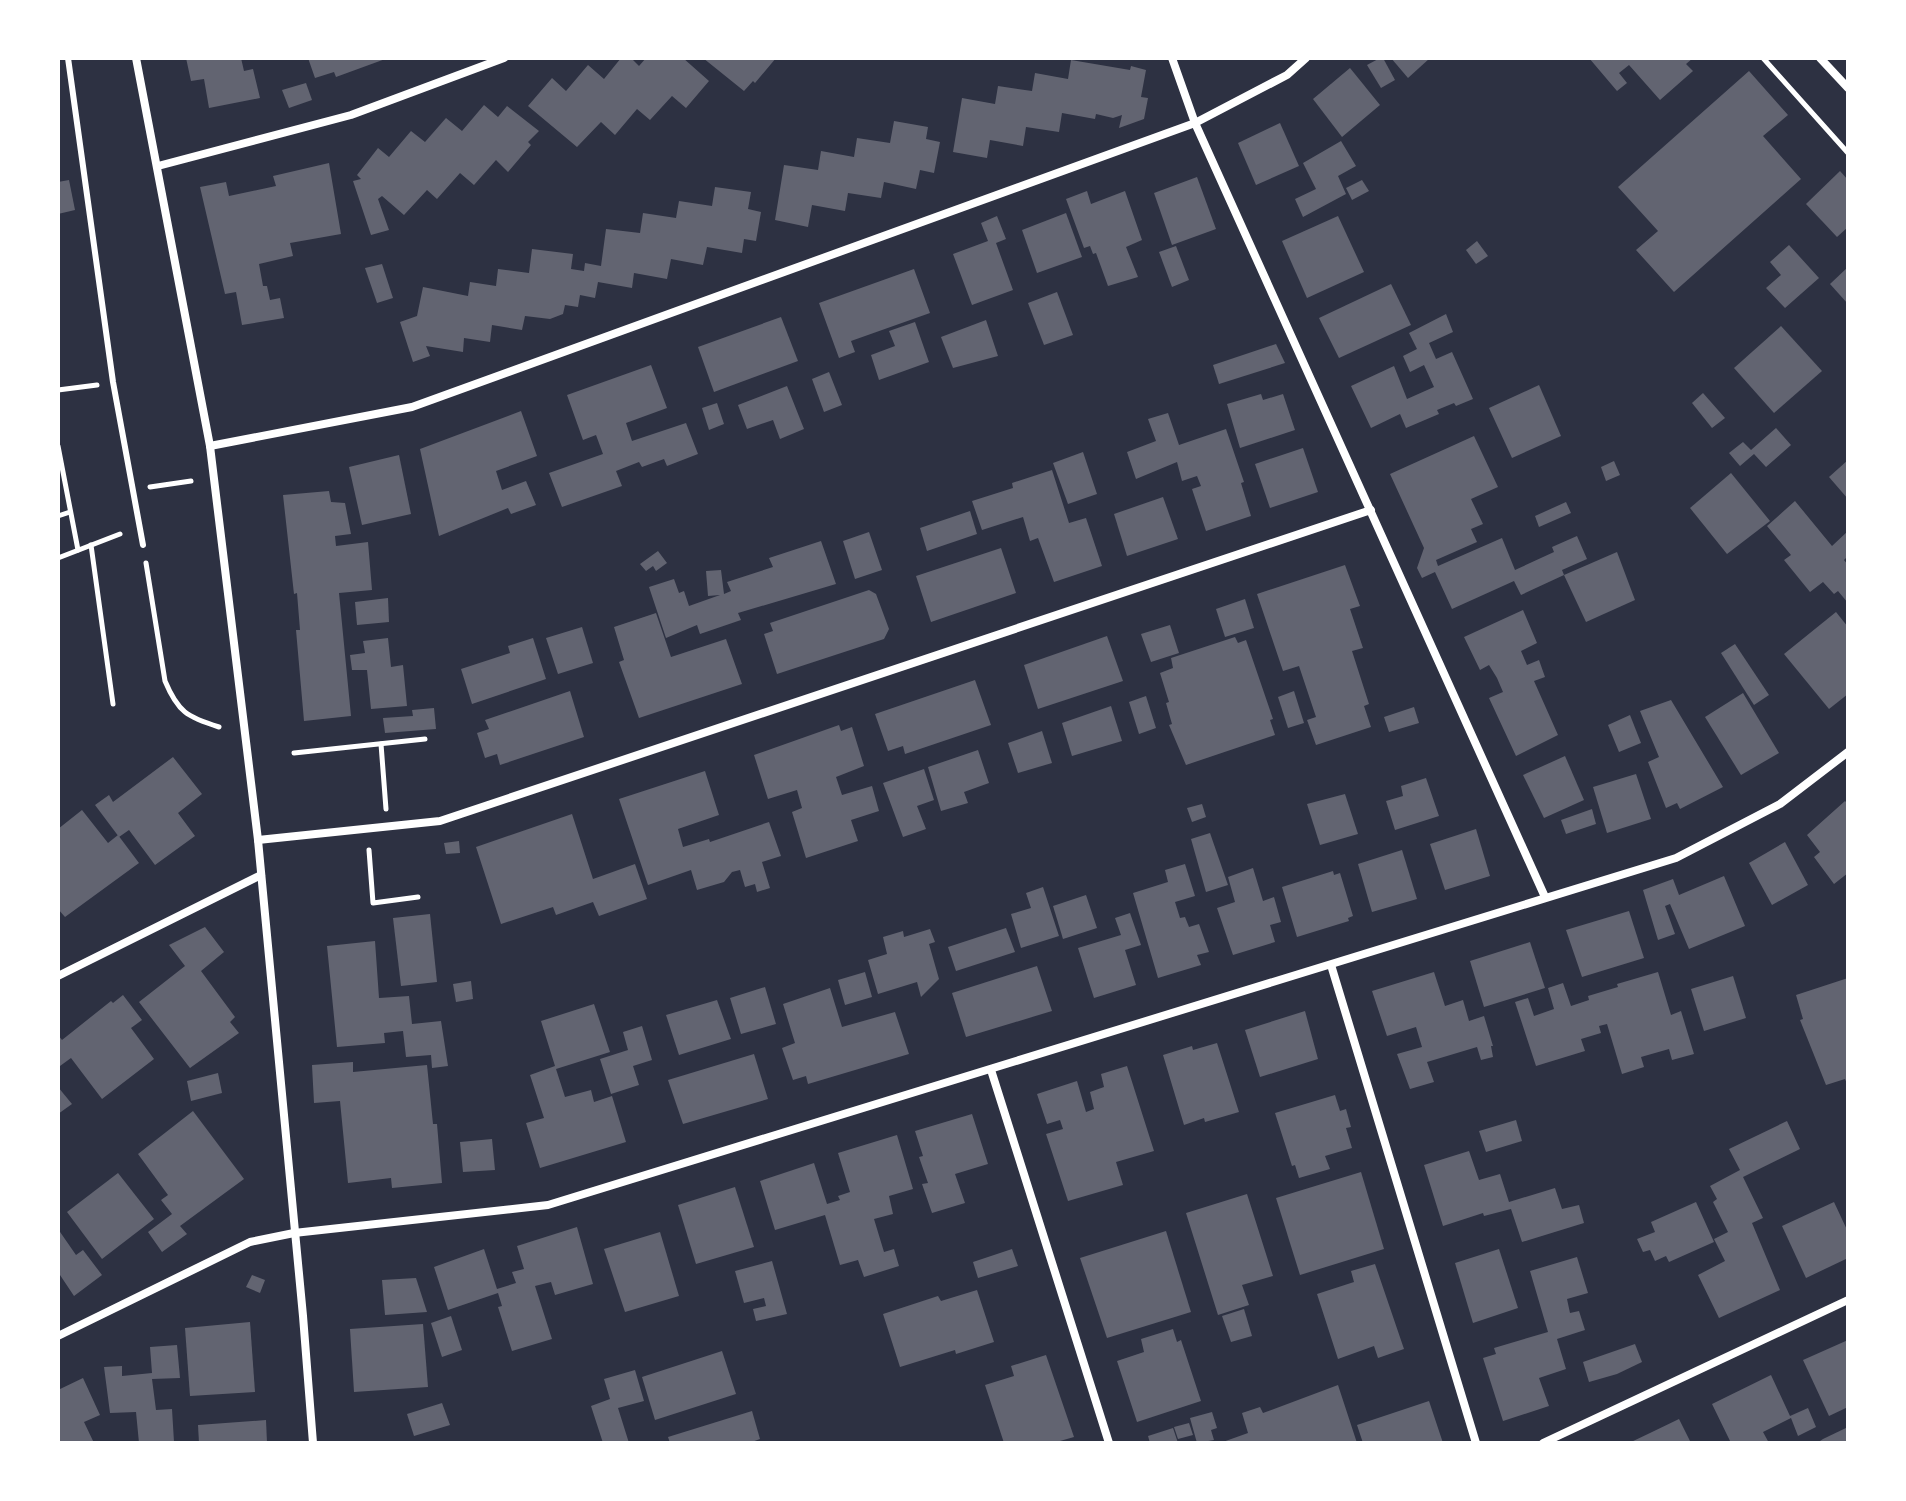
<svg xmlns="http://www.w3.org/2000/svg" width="1906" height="1501" viewBox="0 0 1906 1501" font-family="'Work Sans',sans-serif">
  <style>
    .building { fill: #626471 }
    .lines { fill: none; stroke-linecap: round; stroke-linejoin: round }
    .path { stroke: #fff; stroke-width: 5 }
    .service { stroke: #fff; stroke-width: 6 }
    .minor { stroke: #fff; stroke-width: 8 }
  </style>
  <rect width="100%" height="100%" fill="#2d3142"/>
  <!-- building -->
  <g class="building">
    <polygon points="186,58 241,58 244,71 253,69 260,98 209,108 204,79 191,81"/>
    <polygon points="308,58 388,58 336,77 334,72 315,78"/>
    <polygon points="621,58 631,58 639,66 646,58 683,58 709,81 686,108 672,96 650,120 637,109 615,135 601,122 577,147 528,106 552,78 566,91 588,65 604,79"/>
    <polygon points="703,58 776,58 755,83 753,81 744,91"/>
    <polygon points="1380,58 1383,58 1395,80 1381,88 1367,65"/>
    <polygon points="1391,58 1430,58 1408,78"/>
    <polygon points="1589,58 1693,58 1686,64 1693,71 1660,100 1629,65 1619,73 1627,83 1617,91"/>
    <polygon points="1071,60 1130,70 1131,66 1146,70 1141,97 1148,98 1144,119 1119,128 1122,115 1113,118 1096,114 1095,119 1062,113 1059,132 1026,127 1023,146 990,140 987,158 953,152 962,98 995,104 998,86 1032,91 1035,73 1068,79"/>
    <polygon points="1350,68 1380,105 1342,137 1313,99"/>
    <polygon points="1749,71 1788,115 1763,136 1801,179 1674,292 1636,250 1658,231 1618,187"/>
    <polygon points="306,83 312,100 289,108 282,90"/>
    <polygon points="484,105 498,117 507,106 539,131 528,142 531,145 508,172 496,160 474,185 460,173 437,199 427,190 404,215 382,196 378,199 389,230 371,235 353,181 361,179 357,175 378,148 389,157 411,131 425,142 446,118 462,131"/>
    <polygon points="894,121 928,127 926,139 940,142 934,173 920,170 916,189 884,182 881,198 848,193 845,211 812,205 808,227 775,220 784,165 818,170 821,151 854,157 857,138 890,143"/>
    <polygon points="1280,123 1299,166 1256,185 1238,143"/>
    <polygon points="1341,141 1356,166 1338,176 1346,194 1303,217 1295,199 1316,189 1303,163"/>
    <polygon points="329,163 341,234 290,243 293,256 259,264 263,286 267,286 270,300 280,298 284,318 242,325 236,292 225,294 200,187 226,182 229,196 276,186 273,176"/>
    <polygon points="1840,171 1848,180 1848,227 1837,237 1806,204"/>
    <polygon points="1197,177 1216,229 1172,245 1154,193"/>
    <polygon points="69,180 75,210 58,214 58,182"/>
    <polygon points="1362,180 1369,191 1352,200 1346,188"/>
    <polygon points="715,187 751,192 748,209 761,212 756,241 744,239 742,253 707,247 703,265 671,259 667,279 634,273 632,288 598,282 595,298 580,295 578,307 565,305 563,314 550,319 525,316 522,330 492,325 490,342 464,338 463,352 426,346 430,356 413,362 400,322 417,316 423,287 468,296 470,282 496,286 498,269 529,273 532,249 573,254 571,269 584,271 585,263 601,266 606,229 640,233 643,213 676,218 679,201 712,206"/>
    <polygon points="1087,191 1091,204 1125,191 1142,240 1126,247 1138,277 1108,286 1096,253 1093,254 1090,246 1084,248 1066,199"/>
    <polygon points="1066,213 1082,257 1037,273 1022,230"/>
    <polygon points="997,216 1006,239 996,243 1013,290 972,305 953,254 988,241 981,223"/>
    <polygon points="1338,216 1364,272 1307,298 1282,241"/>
    <polygon points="1477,241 1488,256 1476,264 1466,250"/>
    <polygon points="1789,245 1819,278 1785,308 1766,288 1781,275 1770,262"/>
    <polygon points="1176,246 1189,280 1172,287 1159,252"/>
    <polygon points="382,264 393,298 377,303 365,268"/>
    <polygon points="1848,267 1848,304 1830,284"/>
    <polygon points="914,269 930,313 851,341 855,352 839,358 819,303"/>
    <polygon points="1391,284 1411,325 1339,358 1319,318"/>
    <polygon points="1057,292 1073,335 1044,345 1028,303"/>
    <polygon points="1446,314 1453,332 1429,343 1436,359 1452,352 1473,399 1456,406 1454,403 1437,410 1439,414 1406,428 1400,414 1371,428 1351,386 1394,366 1407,399 1434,387 1424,365 1410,372 1403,356 1417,349 1409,333"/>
    <polygon points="781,317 798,361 714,392 698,347"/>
    <polygon points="986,320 998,356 953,368 941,337"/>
    <polygon points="915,322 929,362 879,380 871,355 895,346 889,331"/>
    <polygon points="1781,326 1822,371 1774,413 1734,368"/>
    <polygon points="1276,344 1285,363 1219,384 1213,365"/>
    <polygon points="651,365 667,408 626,423 632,441 686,423 698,454 667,466 664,459 642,467 639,462 616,471 622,486 562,507 549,473 603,454 596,435 583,440 567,395"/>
    <polygon points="829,372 842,405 824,412 812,379"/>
    <polygon points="1539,385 1561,436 1512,458 1489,408"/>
    <polygon points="787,386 804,429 780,439 773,420 747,429 738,405"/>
    <polygon points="1703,393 1725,418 1712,428 1692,403"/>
    <polygon points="1261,394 1263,400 1283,394 1295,430 1240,448 1227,404"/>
    <polygon points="717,403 724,424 709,430 702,408"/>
    <polygon points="521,411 537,456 496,471 502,490 526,481 536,505 511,514 508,508 439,536 420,449"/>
    <polygon points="1168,413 1179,445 1226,429 1244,482 1241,483 1251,516 1206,531 1192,489 1201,486 1197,476 1182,481 1177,462 1136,479 1127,452 1156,441 1148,419"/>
    <polygon points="1776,428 1791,445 1766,467 1754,454 1740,466 1729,453 1743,442 1751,450"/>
    <polygon points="1474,436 1498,487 1471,499 1483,524 1471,529 1477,542 1436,560 1438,566 1502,538 1515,570 1554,552 1552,547 1577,536 1587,559 1562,570 1564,575 1521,595 1514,581 1452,609 1435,572 1422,578 1417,568 1424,548 1390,474"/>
    <polygon points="1303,448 1318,492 1270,508 1255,464"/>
    <polygon points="1083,452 1097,494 1068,504 1053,463"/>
    <polygon points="399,455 411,514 362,525 349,467"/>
    <polygon points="1848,460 1848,499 1829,477"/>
    <polygon points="1614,461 1620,475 1606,481 1601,467"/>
    <polygon points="1052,470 1069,523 1086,518 1102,566 1054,582 1038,538 1030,541 1023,517 982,530 972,501 1013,488 1012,483"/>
    <polygon points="1731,473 1770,521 1727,554 1690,508"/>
    <polygon points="329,491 331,502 345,503 351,534 335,536 336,546 368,542 372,590 339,593 351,716 304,721 296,630 300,630 297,593 294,594 283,495"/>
    <polygon points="1163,497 1178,539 1127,556 1114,514"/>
    <polygon points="1795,501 1832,546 1848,531 1848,556 1844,560 1848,565 1848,603 1838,591 1834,594 1823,582 1810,592 1784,560 1791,555 1767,526"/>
    <polygon points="1566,502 1571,513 1539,527 1535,516"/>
    <polygon points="970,511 977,534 927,551 920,528"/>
    <polygon points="869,532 882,570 855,579 843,541"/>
    <polygon points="821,541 836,584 738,613 741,620 700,634 697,625 666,638 649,587 674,579 679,593 684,591 689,606 720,595 708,596 706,571 721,570 724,594 731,591 727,582 773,567 769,558"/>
    <polygon points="1001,548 1016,593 931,622 916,576"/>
    <polygon points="658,551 667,563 656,571 653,566 646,571 640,564"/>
    <polygon points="1617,552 1635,600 1586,622 1564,575"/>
    <polygon points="1345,565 1360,606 1350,609 1363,648 1352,651 1369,704 1364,706 1371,727 1316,745 1307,720 1316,717 1299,666 1283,671 1257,594"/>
    <polygon points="869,590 876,594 889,629 884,639 777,674 764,634 773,631 770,623"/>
    <polygon points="388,598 389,622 357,625 355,602"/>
    <polygon points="1245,599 1254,628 1225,637 1216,609"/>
    <polygon points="1523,610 1537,643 1521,651 1527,665 1539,660 1545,677 1534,681 1558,735 1516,756 1489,698 1503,692 1497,678 1489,665 1480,670 1464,637"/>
    <polygon points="1836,612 1848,627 1848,694 1829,709 1784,654"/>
    <polygon points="656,613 671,657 726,639 742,684 639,718 619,662 624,660 614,627"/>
    <polygon points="1170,625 1179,653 1151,662 1141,634"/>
    <polygon points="582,627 593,663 558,674 546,638"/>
    <polygon points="1107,636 1123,681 1038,709 1024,665"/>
    <polygon points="1235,637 1238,643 1246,640 1273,719 1270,720 1275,735 1186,765 1169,725 1172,724 1166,703 1169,702 1160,673 1173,668 1171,658"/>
    <polygon points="388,638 391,667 403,665 407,706 371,709 367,670 352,670 350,655 365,653 363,641"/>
    <polygon points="533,638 546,679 472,704 461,669 510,653 508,646"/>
    <polygon points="1735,644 1769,695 1754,705 1721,653"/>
    <polygon points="975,680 991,725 905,754 903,746 888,751 875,714"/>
    <polygon points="570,691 584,737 500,765 497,754 485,758 477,733 489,729 485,720"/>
    <polygon points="1294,691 1304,723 1288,728 1278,697"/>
    <polygon points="1743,693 1779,753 1741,775 1705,717"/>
    <polygon points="1146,696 1156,728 1139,734 1129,702"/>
    <polygon points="1671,700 1723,787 1680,809 1677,803 1666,808 1648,762 1659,757 1640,711"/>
    <polygon points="1111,706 1122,741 1072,756 1062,723"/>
    <polygon points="1414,707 1419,723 1389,732 1384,717"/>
    <polygon points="434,708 436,729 385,733 383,718 413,716 412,710"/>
    <polygon points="1630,715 1641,743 1619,752 1608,725"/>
    <polygon points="839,725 841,731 852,727 864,766 836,777 842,795 872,786 879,811 851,820 858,841 806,858 792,812 802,808 797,790 768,799 754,755"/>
    <polygon points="1042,731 1052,763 1018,773 1008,743"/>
    <polygon points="978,750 989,783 964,792 968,803 941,811 928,767"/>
    <polygon points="1565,756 1584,800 1544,818 1523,775"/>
    <polygon points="173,757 202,794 178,813 195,836 155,865 129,830 119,837 95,805 109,795 113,802"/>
    <polygon points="924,769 934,800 917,806 926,829 903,837 883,783"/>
    <polygon points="705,771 719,815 678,829 683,847 709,839 710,842 769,822 781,856 762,862 770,888 757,892 755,884 745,887 740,870 732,872 724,882 697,890 691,870 648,885 619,799"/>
    <polygon points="1636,774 1651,819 1607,833 1593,787"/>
    <polygon points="1426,778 1439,816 1395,830 1386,801 1403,796 1401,786"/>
    <polygon points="1345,794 1358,834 1320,845 1307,804"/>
    <polygon points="1845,801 1848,804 1848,873 1834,884 1814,857 1820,852 1807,835"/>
    <polygon points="1202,804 1206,817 1192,822 1187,808"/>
    <polygon points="1592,809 1596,824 1566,834 1561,820"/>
    <polygon points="82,810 108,843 118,835 139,863 65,917 58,909 58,829"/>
    <polygon points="572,814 593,879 635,864 647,899 599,916 593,902 556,915 553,907 501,924 476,847"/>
    <polygon points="1476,829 1490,876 1445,890 1430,844"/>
    <polygon points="1210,833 1228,885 1206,892 1191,839"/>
    <polygon points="459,841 460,853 446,854 444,843"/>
    <polygon points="1785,842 1808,885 1772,905 1749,863"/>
    <polygon points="1402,850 1417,899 1372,912 1358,864"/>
    <polygon points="1185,864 1195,896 1175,902 1180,918 1185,917 1189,927 1199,924 1209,952 1197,955 1201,965 1158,978 1133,893 1168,882 1165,870"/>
    <polygon points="1253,868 1263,901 1274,897 1281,922 1270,925 1275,942 1233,955 1217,908 1235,902 1228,877"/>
    <polygon points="1333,871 1334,875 1340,873 1353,916 1348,918 1349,921 1297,937 1282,887"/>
    <polygon points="1724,876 1745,926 1689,949 1670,904 1665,906 1675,934 1658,940 1643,890 1673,879 1679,895"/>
    <polygon points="1043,887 1059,936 1021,948 1011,914 1031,908 1026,893"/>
    <polygon points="1086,895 1097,928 1063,939 1053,906"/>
    <polygon points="1629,911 1644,958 1582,977 1566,930"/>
    <polygon points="1130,913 1141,945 1125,950 1136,985 1094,998 1078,948 1121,935 1115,918"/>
    <polygon points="430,914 437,982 401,986 393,918"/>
    <polygon points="205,927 224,952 201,971 235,1017 230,1022 239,1033 190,1068 139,1002 185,966 169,945"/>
    <polygon points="1006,928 1015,952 956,971 948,947"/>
    <polygon points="930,929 935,942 929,944 939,979 921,997 917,982 878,994 868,960 887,954 883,937 903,931 904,937"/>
    <polygon points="375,941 379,998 409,996 412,1024 441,1021 448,1066 432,1068 431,1055 406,1057 403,1031 384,1033 385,1043 337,1047 327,946"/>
    <polygon points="1530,942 1545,988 1484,1007 1470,961"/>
    <polygon points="1037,966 1052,1011 966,1037 952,993"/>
    <polygon points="865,972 872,997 845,1005 838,980"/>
    <polygon points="1434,972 1445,1006 1463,1000 1469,1021 1484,1016 1493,1046 1491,1046 1493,1057 1481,1060 1477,1047 1427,1062 1434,1082 1410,1089 1397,1054 1422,1047 1416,1027 1387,1036 1372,991"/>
    <polygon points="1658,972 1671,1015 1681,1011 1694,1054 1672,1060 1669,1049 1641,1057 1644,1067 1622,1074 1607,1024 1599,1026 1601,1033 1581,1039 1585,1051 1536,1066 1515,1002 1528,998 1534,1016 1554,1009 1548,988 1563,983 1571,1006 1589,1000 1588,996 1618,987 1617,984"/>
    <polygon points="1733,976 1746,1018 1704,1031 1691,989"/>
    <polygon points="1848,978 1848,1086 1845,1079 1826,1085 1800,1020 1803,1019 1796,995"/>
    <polygon points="471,981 473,999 456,1002 453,984"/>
    <polygon points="765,987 776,1024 741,1034 730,998"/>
    <polygon points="830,988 842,1027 895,1012 909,1054 808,1084 806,1076 793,1080 782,1048 795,1043 783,1004"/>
    <polygon points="123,995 142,1020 131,1028 154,1059 102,1099 71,1058 60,1066 58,1063 58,1035 62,1040 111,1001 113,1003"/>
    <polygon points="717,1000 731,1039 679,1055 666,1015"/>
    <polygon points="594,1004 610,1052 556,1069 565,1097 591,1090 594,1102 612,1096 626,1142 540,1168 526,1123 544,1118 530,1075 555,1066 541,1021"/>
    <polygon points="1305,1011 1318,1059 1260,1077 1245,1030"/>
    <polygon points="642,1026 652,1060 633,1066 639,1085 611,1094 600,1059 628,1050 623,1032"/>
    <polygon points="1217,1043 1239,1112 1205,1122 1204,1118 1184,1125 1163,1055 1192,1046 1193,1050"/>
    <polygon points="754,1054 768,1099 683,1124 668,1080"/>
    <polygon points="353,1062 353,1072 427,1065 433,1124 437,1124 442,1183 392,1188 391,1178 348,1183 340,1101 314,1103 312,1065"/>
    <polygon points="1127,1066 1154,1151 1116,1162 1123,1185 1068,1201 1046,1134 1063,1129 1060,1120 1047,1124 1037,1094 1077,1081 1086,1112 1094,1109 1090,1092 1104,1087 1101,1074"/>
    <polygon points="218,1073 222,1093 191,1101 187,1081"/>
    <polygon points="58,1087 72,1104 58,1114"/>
    <polygon points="1335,1095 1340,1111 1346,1109 1351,1127 1346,1128 1352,1148 1325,1156 1330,1169 1299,1178 1295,1165 1292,1166 1275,1113"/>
    <polygon points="193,1111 244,1179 180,1226 187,1234 162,1252 148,1232 172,1214 161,1200 168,1195 138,1154"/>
    <polygon points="972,1114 988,1164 955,1174 965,1203 932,1213 922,1184 928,1183 919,1157 923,1156 915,1131"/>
    <polygon points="1516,1120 1522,1141 1486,1152 1479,1131"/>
    <polygon points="1787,1121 1800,1149 1743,1177 1763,1218 1752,1223 1780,1290 1719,1318 1698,1275 1725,1261 1714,1239 1728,1232 1713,1202 1717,1199 1710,1186 1740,1170 1729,1149"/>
    <polygon points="897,1135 913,1189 889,1196 893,1214 874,1219 884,1252 894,1249 899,1266 864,1277 858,1260 840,1265 825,1215 775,1230 760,1181 814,1163 827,1204 840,1200 838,1196 850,1192 838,1153"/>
    <polygon points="492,1139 495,1170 463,1172 460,1142"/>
    <polygon points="1469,1151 1479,1180 1500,1174 1509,1202 1555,1188 1562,1209 1579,1205 1584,1223 1522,1242 1511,1209 1484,1216 1483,1213 1443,1226 1424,1165"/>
    <polygon points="1361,1172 1384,1249 1300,1275 1276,1198"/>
    <polygon points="118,1173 154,1219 102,1259 67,1212"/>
    <polygon points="735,1187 754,1247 696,1264 678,1205"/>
    <polygon points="1247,1194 1273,1276 1242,1285 1249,1305 1218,1315 1186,1213"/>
    <polygon points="1696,1202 1714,1242 1669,1262 1666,1256 1655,1261 1650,1250 1643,1252 1637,1239 1655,1232 1651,1222"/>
    <polygon points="1834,1202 1848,1232 1848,1258 1806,1278 1782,1226"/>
    <polygon points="577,1227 593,1284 555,1295 551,1282 535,1286 552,1339 512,1351 498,1307 502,1306 498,1293 448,1310 434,1267 484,1249 497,1289 516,1283 512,1272 524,1269 517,1246"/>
    <polygon points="58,1229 76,1255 83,1250 102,1275 74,1296 58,1272"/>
    <polygon points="1166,1231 1191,1312 1107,1338 1080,1258"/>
    <polygon points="660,1232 679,1296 625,1312 604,1249"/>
    <polygon points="1012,1249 1018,1266 978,1278 973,1262"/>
    <polygon points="1499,1249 1518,1308 1473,1323 1455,1263"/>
    <polygon points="1577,1257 1588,1293 1567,1299 1570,1313 1579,1311 1585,1330 1557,1339 1566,1369 1539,1378 1549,1406 1503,1421 1483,1358 1496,1354 1494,1348 1548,1332 1530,1271"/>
    <polygon points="772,1261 787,1314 756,1321 753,1309 766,1306 764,1298 744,1303 735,1271"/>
    <polygon points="1375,1264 1404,1349 1378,1358 1374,1346 1338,1359 1317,1294 1354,1282 1351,1271"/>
    <polygon points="252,1275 265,1280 260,1293 246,1287"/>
    <polygon points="416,1278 427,1312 385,1315 382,1280"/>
    <polygon points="977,1290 994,1342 956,1354 955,1350 900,1367 883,1314 938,1296 941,1301"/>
    <polygon points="1244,1309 1252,1336 1231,1342 1222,1316"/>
    <polygon points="451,1316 462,1350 442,1357 431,1323"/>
    <polygon points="250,1322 255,1392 190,1396 185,1328"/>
    <polygon points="423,1324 428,1387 354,1392 350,1329"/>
    <polygon points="1173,1329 1177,1342 1181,1340 1201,1401 1137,1422 1117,1361 1144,1352 1141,1339"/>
    <polygon points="1848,1340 1848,1407 1829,1416 1803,1360"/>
    <polygon points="1635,1344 1642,1362 1617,1374 1589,1382 1583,1362"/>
    <polygon points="177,1345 180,1378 152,1379 156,1410 172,1409 174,1442 139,1443 136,1412 110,1413 104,1367 122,1366 122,1376 152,1373 150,1347"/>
    <polygon points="722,1351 736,1394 655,1420 642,1377"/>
    <polygon points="1046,1355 1074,1437 1053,1443 1004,1443 985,1385 1014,1376 1011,1366"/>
    <polygon points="635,1370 644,1401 618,1408 629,1443 603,1443 591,1406 610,1399 604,1379"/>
    <polygon points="1771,1375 1790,1416 1808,1408 1816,1427 1798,1436 1791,1418 1763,1432 1769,1443 1731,1443 1712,1404"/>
    <polygon points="83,1378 100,1415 84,1422 94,1443 58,1443 58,1390"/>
    <polygon points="1338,1385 1357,1443 1220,1443 1248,1433 1242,1413 1260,1407 1263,1413"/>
    <polygon points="1429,1401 1443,1443 1363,1443 1357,1425"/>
    <polygon points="442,1403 450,1425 414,1436 407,1414"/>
    <polygon points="752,1411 760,1439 749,1443 670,1443 668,1437"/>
    <polygon points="1212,1412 1217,1428 1211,1430 1214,1440 1197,1443 1190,1418"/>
    <polygon points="1679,1419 1691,1443 1629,1443 1650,1433"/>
    <polygon points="266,1420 267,1443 199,1443 198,1425"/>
    <polygon points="1189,1423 1193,1435 1178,1439 1174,1427"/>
    <polygon points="1848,1427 1848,1443 1817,1443 1823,1439"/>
    <polygon points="1173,1428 1178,1443 1150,1443 1148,1436"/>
  </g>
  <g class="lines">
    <!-- path -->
    <g class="path">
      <polyline points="1763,58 1848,153"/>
      <polyline points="58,390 97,385"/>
      <polyline points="58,446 78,550"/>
      <polyline points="150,487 191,481"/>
      <polyline points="58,516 70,512"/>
      <polyline points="91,545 113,704"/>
      <polyline points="58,558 120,534"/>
      <path d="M146,563L165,681C178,712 187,717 219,727"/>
      <polyline points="381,744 386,809"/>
      <polyline points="294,753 425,739"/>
      <polyline points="369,850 373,903 418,897"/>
    </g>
    <!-- service -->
    <polyline class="service" points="68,58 113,382 143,545"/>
    <!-- minor -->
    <g class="minor">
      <polyline points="136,58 210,446 258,840 303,1316 313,1443"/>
      <polyline points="1172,58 1195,123 1545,897"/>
      <polyline points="1820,58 1848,88"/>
      <polyline points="158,166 351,115 504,58"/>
      <polyline points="210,446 412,407 1195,123 1287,75 1306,58"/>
      <polyline points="258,840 440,821 1371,510"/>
      <polyline points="1331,965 1476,1443"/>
      <polyline points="58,976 261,875"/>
      <polyline points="991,1070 1109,1443"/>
      <polyline points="58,1336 250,1242 294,1233 548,1205 1676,858 1780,804 1848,752"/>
      <polyline points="1543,1443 1848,1300"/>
    </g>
  </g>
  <!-- border -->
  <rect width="1906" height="1501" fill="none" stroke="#ffffff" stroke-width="120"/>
</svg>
